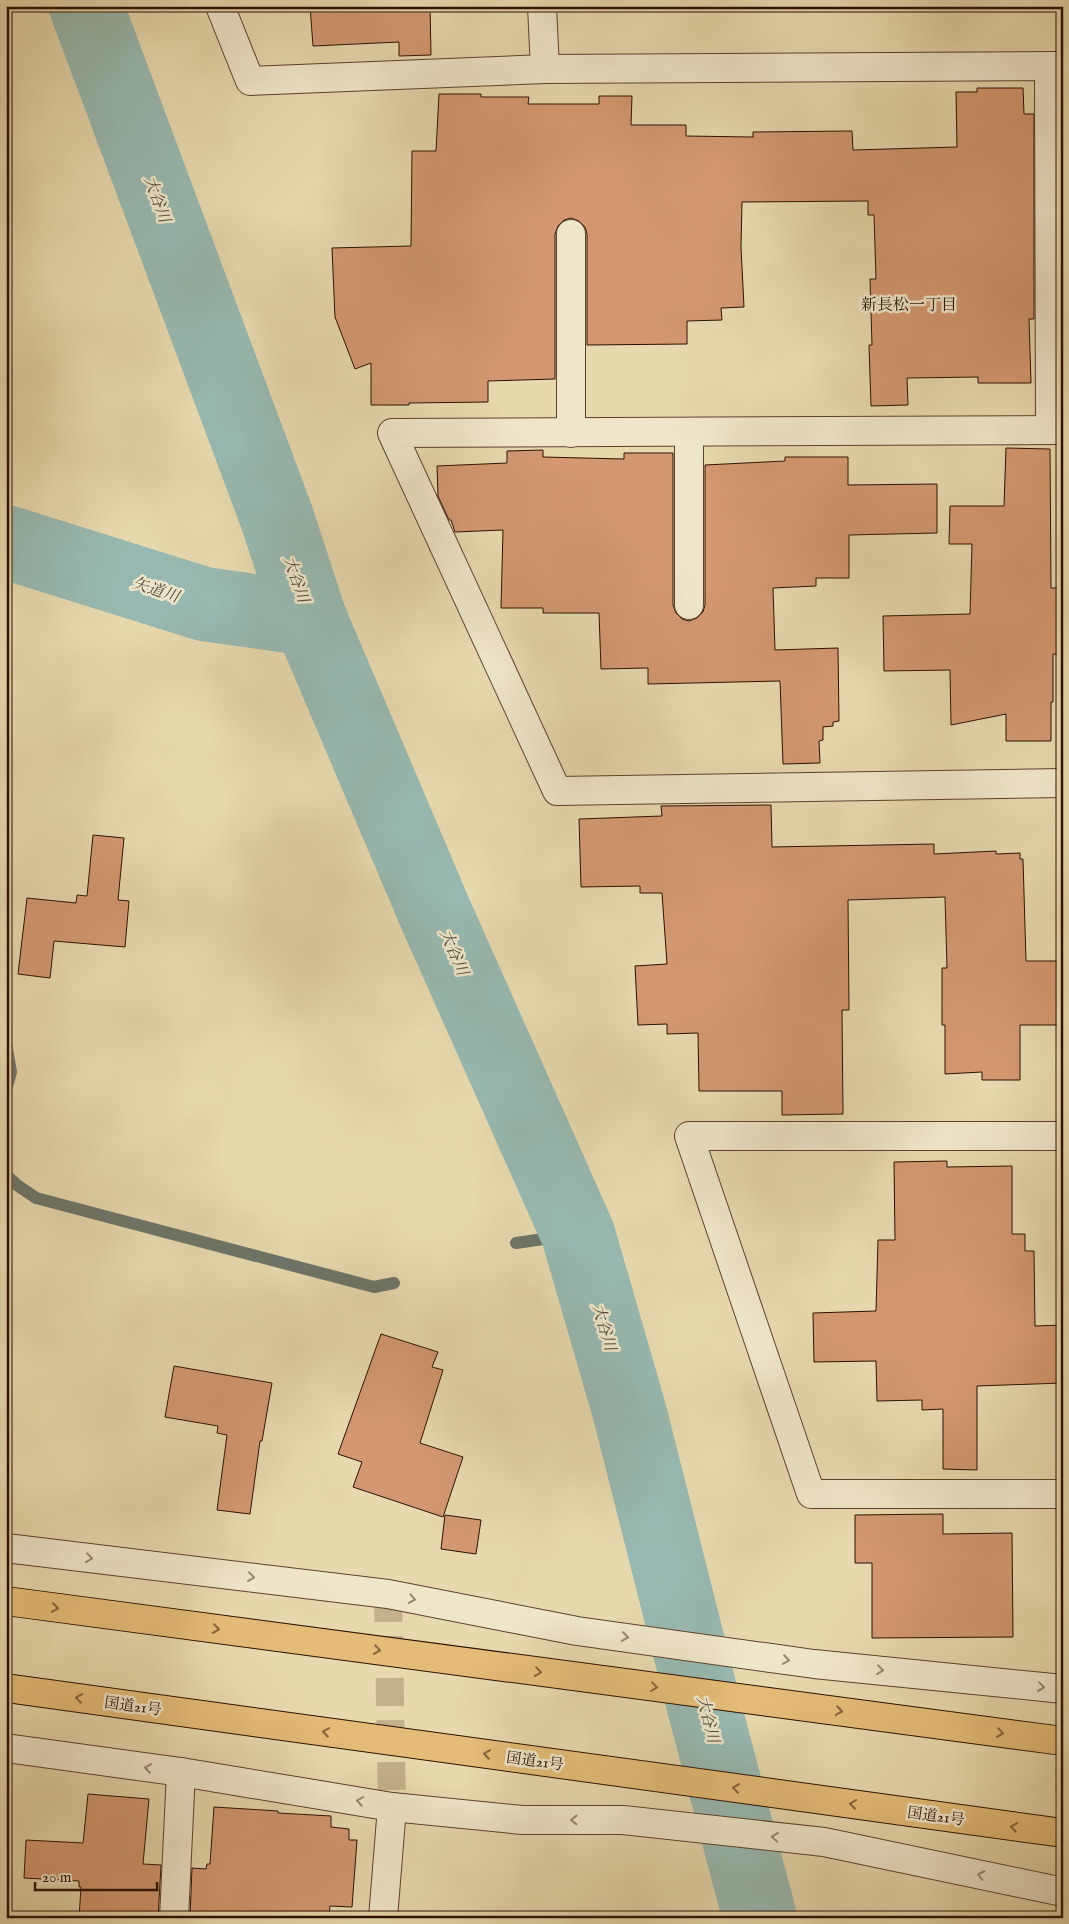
<svg xmlns="http://www.w3.org/2000/svg" width="1069" height="1924" viewBox="0 0 1069 1924" font-family="'IM FELL English','Noto Serif JP',serif">
  <style>
    .lines { fill: none; stroke-linecap: round; stroke-linejoin: round }
    .stream { stroke: #6d756a; stroke-width: 12 }
    .river { stroke: #98b9b1; stroke-width: 74 }
    .building { fill: #d39872; stroke: #2c1000 }
    .street-tunnel { stroke: #c2b18b; stroke-width: 28; stroke-dasharray: 28 14; stroke-linecap: butt }
    .street-casing { stroke: #5b422c; stroke-width: 30 }
    .highway-casing { stroke: #2c1000; stroke-width: 30 }
    .street { stroke: #efe6ca; stroke-width: 28 }
    .highway { stroke: #e4bc77; stroke-width: 28 }
    .oneway { stroke: #97866f }
    .oneway2 { stroke: #88663c }
    .labels { text-anchor: middle; stroke-width: 5; stroke-linejoin: round; paint-order: stroke }
    .street-label { font-size: 15px; fill: #2c1000; stroke: #efe6ca }
    .water-label { font-size: 16px; font-style: italic; fill: #524b3e; stroke: #efe6ca }
    .neighbourhood-label { font-size: 16px; fill: #2c1000; stroke: #efe6ca }
  </style>
  <rect width="100%" height="100%" fill="#e7d9ae"/>
  <filter id="stains"><feTurbulence type="fractalNoise" baseFrequency=".004" numOctaves="4"/><feColorMatrix values="0 0 0 0 .2 0 0 0 0 .09 0 0 0 0 .02 0 0 0 .5 -.17"/></filter>
  <radialGradient id="worn" r=".72"><stop offset=".6" stop-color="#630" stop-opacity="0"/><stop offset="1" stop-color="#630" stop-opacity=".3"/></radialGradient>
  <g class="lines">
    <!-- stream -->
    <g class="stream">
      <polyline points="6,1043 11,1072 6,1090"/>
      <polyline points="6,1175 17,1185 36,1198 374,1287 394,1283"/>
      <polyline points="516,1243 578,1234"/>
    </g>
    <!-- river -->
    <g class="river">
      <polyline points="86,6 277,518 310,619 435,913 578,1234 629,1410 706,1714 760,1918"/>
      <polyline points="6,542 204,604 310,619"/>
    </g>
  </g>
  <!-- building -->
  <g class="building">
    <polygon points="310,6 430,6 431,55 399,56 399,42 313,46"/>
    <polygon points="977,88 1023,88 1024,114 1034,114 1034,319 1029,319 1031,383 978,383 978,377 907,378 908,405 871,406 869,345 872,345 870,279 876,279 874,215 868,215 868,201 742,202 741,247 744,307 721,308 722,320 687,321 687,344 587,345 587,234 585,227 579,221 571,218 564,220 558,226 555,234 555,379 488,381 488,402 409,403 409,405 371,405 371,363 355,369 335,317 332,248 411,246 412,151 436,151 439,94 481,94 481,97 529,97 528,104 599,104 599,96 632,96 631,125 686,125 686,136 753,137 753,132 852,131 853,150 957,147 956,92 977,92"/>
    <polygon points="1006,448 1050,449 1051,588 1063,588 1063,654 1053,654 1053,702 1051,702 1051,741 1006,741 1006,714 951,725 950,670 884,671 883,616 970,614 972,544 949,544 950,506 1004,506"/>
    <polygon points="543,450 543,457 624,459 624,453 673,453 673,605 676,613 682,619 689,621 697,618 703,612 705,605 705,465 785,461 785,457 848,457 848,485 937,484 937,533 849,535 849,578 816,578 816,586 773,588 775,650 838,648 839,721 833,722 833,726 823,727 823,740 819,741 820,763 783,764 780,681 648,684 648,668 601,669 599,613 543,613 543,608 501,608 503,530 455,532 451,520 449,520 438,496 437,466 507,463 507,451"/>
    <polygon points="771,805 772,847 934,844 934,854 996,851 996,854 1020,853 1020,859 1023,859 1026,961 1063,961 1063,1025 1020,1025 1020,1080 982,1080 982,1072 945,1074 945,1025 942,1025 942,968 947,968 945,897 848,900 849,1010 842,1010 843,1114 782,1115 782,1091 699,1091 698,1033 667,1034 667,1024 638,1025 635,966 667,964 662,893 640,893 640,886 581,887 579,819 662,816 661,806"/>
    <polygon points="93,835 124,838 118,900 129,901 125,947 54,941 50,978 18,974 27,898 76,903 77,895 87,896"/>
    <polygon points="947,1161 947,1167 1012,1166 1012,1234 1025,1234 1025,1251 1034,1251 1035,1326 1063,1325 1063,1383 977,1386 977,1470 943,1469 943,1409 922,1410 922,1400 877,1401 876,1361 814,1362 813,1313 876,1311 878,1240 895,1240 894,1162"/>
    <polygon points="381,1334 438,1352 432,1367 443,1370 420,1443 463,1457 443,1517 353,1487 362,1462 338,1454"/>
    <polygon points="174,1366 272,1383 262,1441 260,1441 250,1514 217,1510 227,1435 217,1433 218,1426 165,1417"/>
    <polygon points="943,1514 943,1534 1012,1533 1013,1637 872,1638 872,1563 855,1563 855,1515"/>
    <polygon points="445,1515 481,1520 476,1554 441,1549"/>
    <polygon points="88,1794 149,1799 143,1864 161,1865 158,1918 79,1918 81,1887 79,1887 79,1881 24,1878 26,1840 83,1843"/>
    <polygon points="214,1807 278,1811 278,1813 331,1816 331,1827 349,1829 349,1840 357,1840 352,1907 330,1906 329,1918 190,1918 192,1868 206,1869 207,1864 210,1864"/>
  </g>
  <g class="lines">
    <!-- street-tunnel -->
    <polyline class="street-tunnel" points="388,1594 392,1807"/>
    <defs>
      <g id="street">
        <polyline points="220,6 250,81 545,69 542,6"/>
        <polyline points="1049,66 1050,430"/>
        <polyline points="545,69 1063,66"/>
        <polyline points="571,234 571,433"/>
        <polyline points="1063,430 392,433 557,791 1063,783"/>
        <polyline points="689,432 689,605"/>
        <polyline points="1063,1136 689,1136 811,1494 1063,1494"/>
        <polyline points="6,1548 388,1594 577,1631 814,1664 1063,1689"/>
        <polyline points="6,1748 181,1772 392,1807 522,1820 623,1820 824,1842 1063,1892"/>
        <polyline points="174,1918 181,1772"/>
        <polyline points="383,1918 392,1807"/>
      </g>
      <g id="highway">
        <polyline points="6,1601 1063,1741"/>
        <polyline points="6,1688 1063,1833"/>
      </g>
    </defs>
    <!-- street casing -->
    <use href="#street" class="street-casing"/>
    <!-- highway casing -->
    <use href="#highway" class="highway-casing"/>
    <!-- street -->
    <use href="#street" class="street"/>
    <!-- highway -->
    <use href="#highway" class="highway"/>
  </g>
  <!-- one-way arrows -->
  <defs><path id="oneway-chevron" d="M-2-3.5L2.5 0L-2 3.5" fill="none" stroke-width="1.6" stroke-linecap="round" stroke-linejoin="round" transform="scale(1.25)"/></defs>
  <g class="oneway">
    <use href="#oneway-chevron" transform="translate(89 1558) rotate(7)"/>
    <use href="#oneway-chevron" transform="translate(251 1577) rotate(7)"/>
    <use href="#oneway-chevron" transform="translate(412 1599) rotate(11)"/>
    <use href="#oneway-chevron" transform="translate(625 1637) rotate(8)"/>
    <use href="#oneway-chevron" transform="translate(786 1660) rotate(8)"/>
    <use href="#oneway-chevron" transform="translate(880 1670) rotate(6)"/>
    <use href="#oneway-chevron" transform="translate(1041 1687) rotate(7)"/>
    <use href="#oneway-chevron" transform="translate(148 1768) rotate(-172)"/>
    <use href="#oneway-chevron" transform="translate(360 1801) rotate(-171)"/>
    <use href="#oneway-chevron" transform="translate(574 1820) rotate(-180)"/>
    <use href="#oneway-chevron" transform="translate(775 1837) rotate(-174)"/>
    <use href="#oneway-chevron" transform="translate(981 1875) rotate(-168)"/>
  </g>
  <g class="oneway2">
    <use href="#oneway-chevron" transform="translate(55 1608) rotate(8)"/>
    <use href="#oneway-chevron" transform="translate(216 1629) rotate(8)"/>
    <use href="#oneway-chevron" transform="translate(377 1650) rotate(8)"/>
    <use href="#oneway-chevron" transform="translate(538 1672) rotate(8)"/>
    <use href="#oneway-chevron" transform="translate(654 1687) rotate(7)"/>
    <use href="#oneway-chevron" transform="translate(79 1698) rotate(-172)"/>
    <use href="#oneway-chevron" transform="translate(839 1711) rotate(8)"/>
    <use href="#oneway-chevron" transform="translate(326 1732) rotate(-172)"/>
    <use href="#oneway-chevron" transform="translate(1000 1733) rotate(8)"/>
    <use href="#oneway-chevron" transform="translate(487 1754) rotate(-172)"/>
    <use href="#oneway-chevron" transform="translate(736 1788) rotate(-172)"/>
    <use href="#oneway-chevron" transform="translate(853 1804) rotate(-172)"/>
    <use href="#oneway-chevron" transform="translate(1014 1827) rotate(-172)"/>
  </g>
  <g class="labels">
    <!-- street labels -->
    <g class="street-label">
      <text transform="translate(133 1706) rotate(8)" y="5">国道21号</text>
      <text transform="translate(535 1761) rotate(8)" y="5">国道21号</text>
      <text transform="translate(936 1816) rotate(8)" y="5">国道21号</text>
    </g>
    <!-- water labels -->
    <g class="water-label">
      <text transform="translate(158 199) rotate(70)" y="6">大谷川</text>
      <text transform="translate(297 579) rotate(71)" y="6">大谷川</text>
      <text transform="translate(156 589) rotate(18)" y="6">矢道川</text>
      <text transform="translate(455 952) rotate(67)" y="6">大谷川</text>
      <text transform="translate(605 1327) rotate(74)" y="6">大谷川</text>
      <text transform="translate(709 1719) rotate(76)" y="6">大谷川</text>
    </g>
    <!-- neighbourhood labels -->
    <g class="neighbourhood-label">
      <text x="909" y="310">新長松一丁目</text>
    </g>
  </g>
  <!-- margin -->
  <rect width="1069" height="1924" fill="none" stroke="#e7d9ae" stroke-width="25"/>
  <rect x="8" y="8" width="1054" height="1909" fill="none" stroke="#2c1000" stroke-width="2.5"/>
  <rect x="12" y="12" width="1044" height="1899" fill="none" stroke="#2c1000"/>
  <!-- scale -->
  <path d="M35 1882v8h122v-8" fill="none" stroke="#2c1000" stroke-width="2.5"/>
  <text x="42" y="1882" font-size="15" fill="#2c1000" stroke="#efe6ca" stroke-width="4" paint-order="stroke">20 m</text>
  <rect width="100%" height="100%" filter="url(#stains)"/>
  <rect width="100%" height="100%" fill="url(#worn)"/>
</svg>
